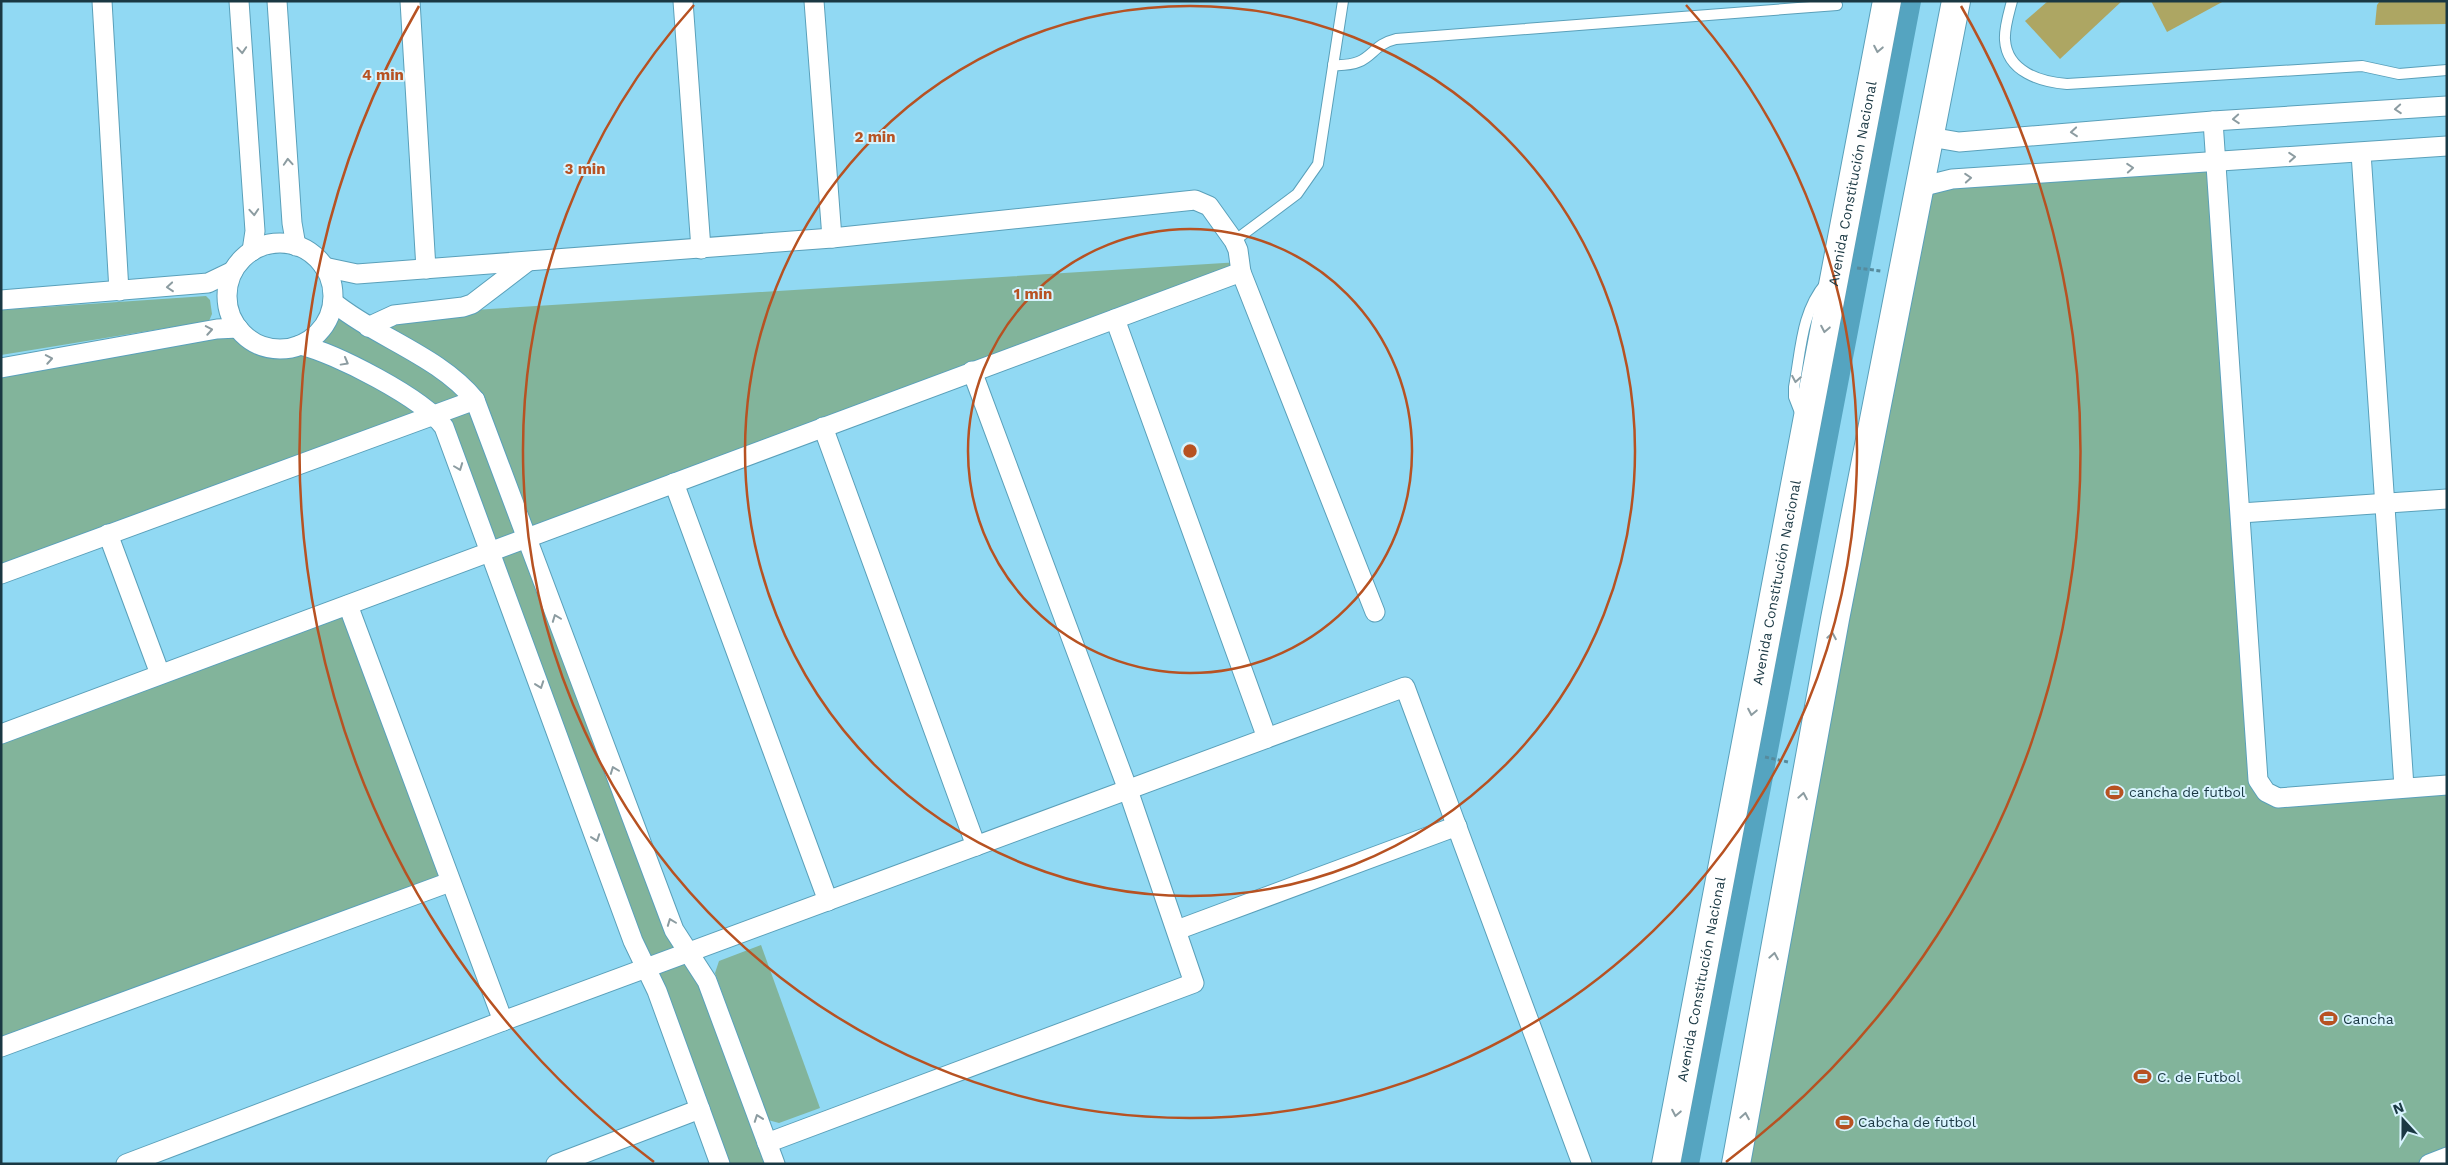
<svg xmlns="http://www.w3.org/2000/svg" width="2448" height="1165" viewBox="0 0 2448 1165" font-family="'Work Sans',sans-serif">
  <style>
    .green { fill: #82b49b }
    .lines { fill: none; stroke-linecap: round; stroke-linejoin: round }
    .canal { stroke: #55a4c0; stroke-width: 20 }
    .building { fill: #ada663 }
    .lane-casing { stroke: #5aa0ba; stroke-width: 12 }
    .street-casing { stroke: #5aa0ba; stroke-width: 21 }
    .secondary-casing { stroke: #5aa0ba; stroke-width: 30 }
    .path { stroke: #578b9d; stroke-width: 3; stroke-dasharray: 4 2.5; stroke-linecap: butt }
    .lane { stroke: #fff; stroke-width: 10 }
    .street { stroke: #fff; stroke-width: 19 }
    .secondary { stroke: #fff; stroke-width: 28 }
    .oneway { stroke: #8c9ca1 }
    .ring { fill: none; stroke: #b75222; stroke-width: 2.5 }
    .labels { text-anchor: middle; stroke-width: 4; stroke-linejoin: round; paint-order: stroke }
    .street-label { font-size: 14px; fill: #1a3843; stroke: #d7f3fd }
    .poi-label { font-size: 14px; fill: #1a3843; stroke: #d7f3fd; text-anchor: start }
    .centre { fill: #b75222; stroke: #d7f3fd; stroke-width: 2.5 }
    .ring-label { font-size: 15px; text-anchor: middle; font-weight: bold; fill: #b75222; stroke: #d7f3fd; stroke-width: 4; stroke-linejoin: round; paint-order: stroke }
  </style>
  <rect width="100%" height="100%" fill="#91d9f3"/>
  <!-- green -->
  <g class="green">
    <polygon points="2217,162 2261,787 2278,798 2447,787 2447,1161 2440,1164 1737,1164 1920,187"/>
    <polygon points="1240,262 1241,272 526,538 674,930 707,981 774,1164 719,1164 438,419 1,575 1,369 238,328 266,347 300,345 333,302 361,323 394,315"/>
    <polygon points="206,296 210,300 212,314 209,321 1,355 1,310"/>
    <polygon points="348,605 450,882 1,1047 1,734"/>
    <polygon points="761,945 820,1108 779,1123 768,1120 715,973 719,961"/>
  </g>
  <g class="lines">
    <!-- canal -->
    <polyline class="canal" points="1689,1164 1911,1"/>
  </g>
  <!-- building -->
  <g class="building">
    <polygon points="2048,1 2122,1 2060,59 2025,21"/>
    <polygon points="2151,1 2224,1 2167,32"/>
    <polygon points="2380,1 2447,1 2447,24 2375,25 2377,5"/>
  </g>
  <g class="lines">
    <defs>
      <g id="lane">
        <path d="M2012,1C2009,13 2004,28 2005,40C2007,72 2041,82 2067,84L2362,66L2399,74L2447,70"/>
        <path d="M1333,65C1374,67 1367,46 1396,39L1837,5"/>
        <polyline points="1234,241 1297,194 1318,164 1343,1"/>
        <path d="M1801,415L1794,397V387C1801,350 1801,312 1826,283"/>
      </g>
      <g id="street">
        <polyline points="102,1 119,291"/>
        <polyline points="239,1 255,231 252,251"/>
        <polyline points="277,1 292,223 296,246"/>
        <polyline points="410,1 426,269"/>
        <polyline points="683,1 701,249"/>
        <polyline points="814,1 832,238"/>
        <polyline points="2213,121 2258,780 2266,792 2278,798 2447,785"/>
        <polyline points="1930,137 1959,142 2213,121 2447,106"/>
        <polyline points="2361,153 2404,787"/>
        <polyline points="1920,187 1952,179 2447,146"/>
        <circle cx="280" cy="296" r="53"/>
        <polyline points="1241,272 1375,612"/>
        <polyline points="1,300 208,283 233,271"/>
        <path d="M333,302C377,338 439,356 475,400L674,930L707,981L775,1164"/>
        <polyline points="1115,319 1267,738"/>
        <polyline points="368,327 394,315 463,307 472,304 527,262"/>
        <path d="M300,345C335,353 423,398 444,427L633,941L657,991L720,1164"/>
        <polyline points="1,368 217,329 238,328"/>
        <polyline points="823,427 976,846"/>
        <polyline points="674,483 828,901"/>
        <polyline points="2241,513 2447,499"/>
        <polyline points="108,534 160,674"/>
        <polyline points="1,574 475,400"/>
        <polyline points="348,605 503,1021"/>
        <polyline points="1,734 1241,272 1238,250 1234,241 1209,206 1195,200 832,238 357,274 324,267"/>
        <polyline points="1177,930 1457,826"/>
        <polyline points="1,1047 450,882"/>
        <polyline points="767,1143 1194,983 1128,790 972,371"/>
        <polyline points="126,1164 503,1021 1405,687 1582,1164"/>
        <polyline points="556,1164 700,1109"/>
        <polyline points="2429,1164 2447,1157"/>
      </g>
      <g id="secondary">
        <path id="s1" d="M1666,1164L1887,1"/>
        <polyline points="1736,1164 1835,619 1956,1"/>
      </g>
    </defs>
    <!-- lane casing -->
    <use href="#lane" class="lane-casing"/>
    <!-- street casing -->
    <use href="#street" class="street-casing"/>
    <!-- secondary casing -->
    <use href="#secondary" class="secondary-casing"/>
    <!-- path -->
    <g class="path">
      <polyline points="1857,268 1881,271"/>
      <polyline points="1765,757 1788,762"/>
    </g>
    <!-- lane -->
    <use href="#lane" class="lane"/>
    <!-- street -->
    <use href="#street" class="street"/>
    <!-- secondary -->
    <use href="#secondary" class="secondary"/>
  </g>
  <!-- one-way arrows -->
  <defs><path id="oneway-chevron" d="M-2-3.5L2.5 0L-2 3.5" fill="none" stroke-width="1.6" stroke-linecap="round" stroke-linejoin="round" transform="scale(1.25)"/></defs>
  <g class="oneway">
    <use href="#oneway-chevron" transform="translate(1878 49) rotate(101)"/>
    <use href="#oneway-chevron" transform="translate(242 50) rotate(86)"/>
    <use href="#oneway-chevron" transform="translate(2398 109) rotate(176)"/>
    <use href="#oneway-chevron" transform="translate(2236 119) rotate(176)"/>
    <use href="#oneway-chevron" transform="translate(2074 132) rotate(175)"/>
    <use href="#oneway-chevron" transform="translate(2292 157) rotate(-4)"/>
    <use href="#oneway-chevron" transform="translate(288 162) rotate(-94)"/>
    <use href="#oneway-chevron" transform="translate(2130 168) rotate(-4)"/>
    <use href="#oneway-chevron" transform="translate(1968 178) rotate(-4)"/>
    <use href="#oneway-chevron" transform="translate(254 212) rotate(86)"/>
    <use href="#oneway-chevron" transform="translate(170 287) rotate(175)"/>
    <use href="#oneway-chevron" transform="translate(1825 329) rotate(101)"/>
    <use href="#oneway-chevron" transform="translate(209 330) rotate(-10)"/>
    <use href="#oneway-chevron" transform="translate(49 359) rotate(-10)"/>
    <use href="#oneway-chevron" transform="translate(345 362) rotate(29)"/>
    <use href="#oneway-chevron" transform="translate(1796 379) rotate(100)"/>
    <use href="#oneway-chevron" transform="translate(459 467) rotate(69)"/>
    <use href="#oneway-chevron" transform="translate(556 618) rotate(-111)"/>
    <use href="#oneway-chevron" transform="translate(1832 636) rotate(-80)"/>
    <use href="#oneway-chevron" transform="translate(540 685) rotate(70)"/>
    <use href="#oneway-chevron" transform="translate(1752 712) rotate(101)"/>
    <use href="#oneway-chevron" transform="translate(614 770) rotate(-111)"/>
    <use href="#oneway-chevron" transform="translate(1803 796) rotate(-80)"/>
    <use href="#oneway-chevron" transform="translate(596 838) rotate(70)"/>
    <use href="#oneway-chevron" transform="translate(671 922) rotate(-111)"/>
    <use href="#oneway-chevron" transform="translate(1774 956) rotate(-80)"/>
    <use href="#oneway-chevron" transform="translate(1676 1113) rotate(101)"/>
    <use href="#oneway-chevron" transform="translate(1745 1116) rotate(-80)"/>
    <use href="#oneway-chevron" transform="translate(758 1118) rotate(-110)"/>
  </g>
  <!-- distance rings -->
  <g class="ring">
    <circle cx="1190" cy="451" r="222"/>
    <circle cx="1190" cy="451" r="445"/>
    <path d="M1686 5A667 667 0 1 1 694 5"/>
    <path d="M654 1162A890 890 0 0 1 419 6M1961 6A890 890 0 0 1 1726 1162"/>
  </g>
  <!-- icons -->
  <defs>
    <symbol id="stadium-bare" viewBox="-9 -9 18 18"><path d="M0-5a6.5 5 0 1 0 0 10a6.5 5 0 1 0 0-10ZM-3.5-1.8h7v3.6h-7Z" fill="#b75222" stroke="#d7f3fd" stroke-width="2.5" paint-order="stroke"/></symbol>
  </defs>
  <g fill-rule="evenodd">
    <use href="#stadium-bare" x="2102" y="780" width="25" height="25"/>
    <use href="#stadium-bare" x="2316" y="1006" width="25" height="25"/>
    <use href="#stadium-bare" x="2130" y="1064" width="25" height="25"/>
    <use href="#stadium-bare" x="1832" y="1110" width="25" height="25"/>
  </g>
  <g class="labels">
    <!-- street labels -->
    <g class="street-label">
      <text dy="5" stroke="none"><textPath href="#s1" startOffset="998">Avenida Constitución Nacional</textPath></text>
      <text dy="5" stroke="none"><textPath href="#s1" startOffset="592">Avenida Constitución Nacional</textPath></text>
      <text dy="5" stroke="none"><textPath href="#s1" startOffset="188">Avenida Constitución Nacional</textPath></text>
    </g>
    <!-- poi labels -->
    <g class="poi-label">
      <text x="2129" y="797">cancha de futbol</text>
      <text x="2343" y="1024">Cancha</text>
      <text x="2157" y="1082">C. de Futbol</text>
      <text x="1858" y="1127">Cabcha de futbol</text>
    </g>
  </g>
  <circle cx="1190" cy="451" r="8" class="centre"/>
  <g class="ring-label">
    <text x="383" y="80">4 min</text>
    <text x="875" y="142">2 min</text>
    <text x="585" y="174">3 min</text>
    <text x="1033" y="299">1 min</text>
  </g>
  <!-- border -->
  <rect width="2448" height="1165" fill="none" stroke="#1a3843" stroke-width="5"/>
  <!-- north arrow -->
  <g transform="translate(2403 1120) rotate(339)" stroke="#d7f3fd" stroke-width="4" paint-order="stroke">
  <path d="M0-4L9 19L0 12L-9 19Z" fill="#1a3843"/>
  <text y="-8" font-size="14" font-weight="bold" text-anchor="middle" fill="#1a3843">N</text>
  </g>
</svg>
